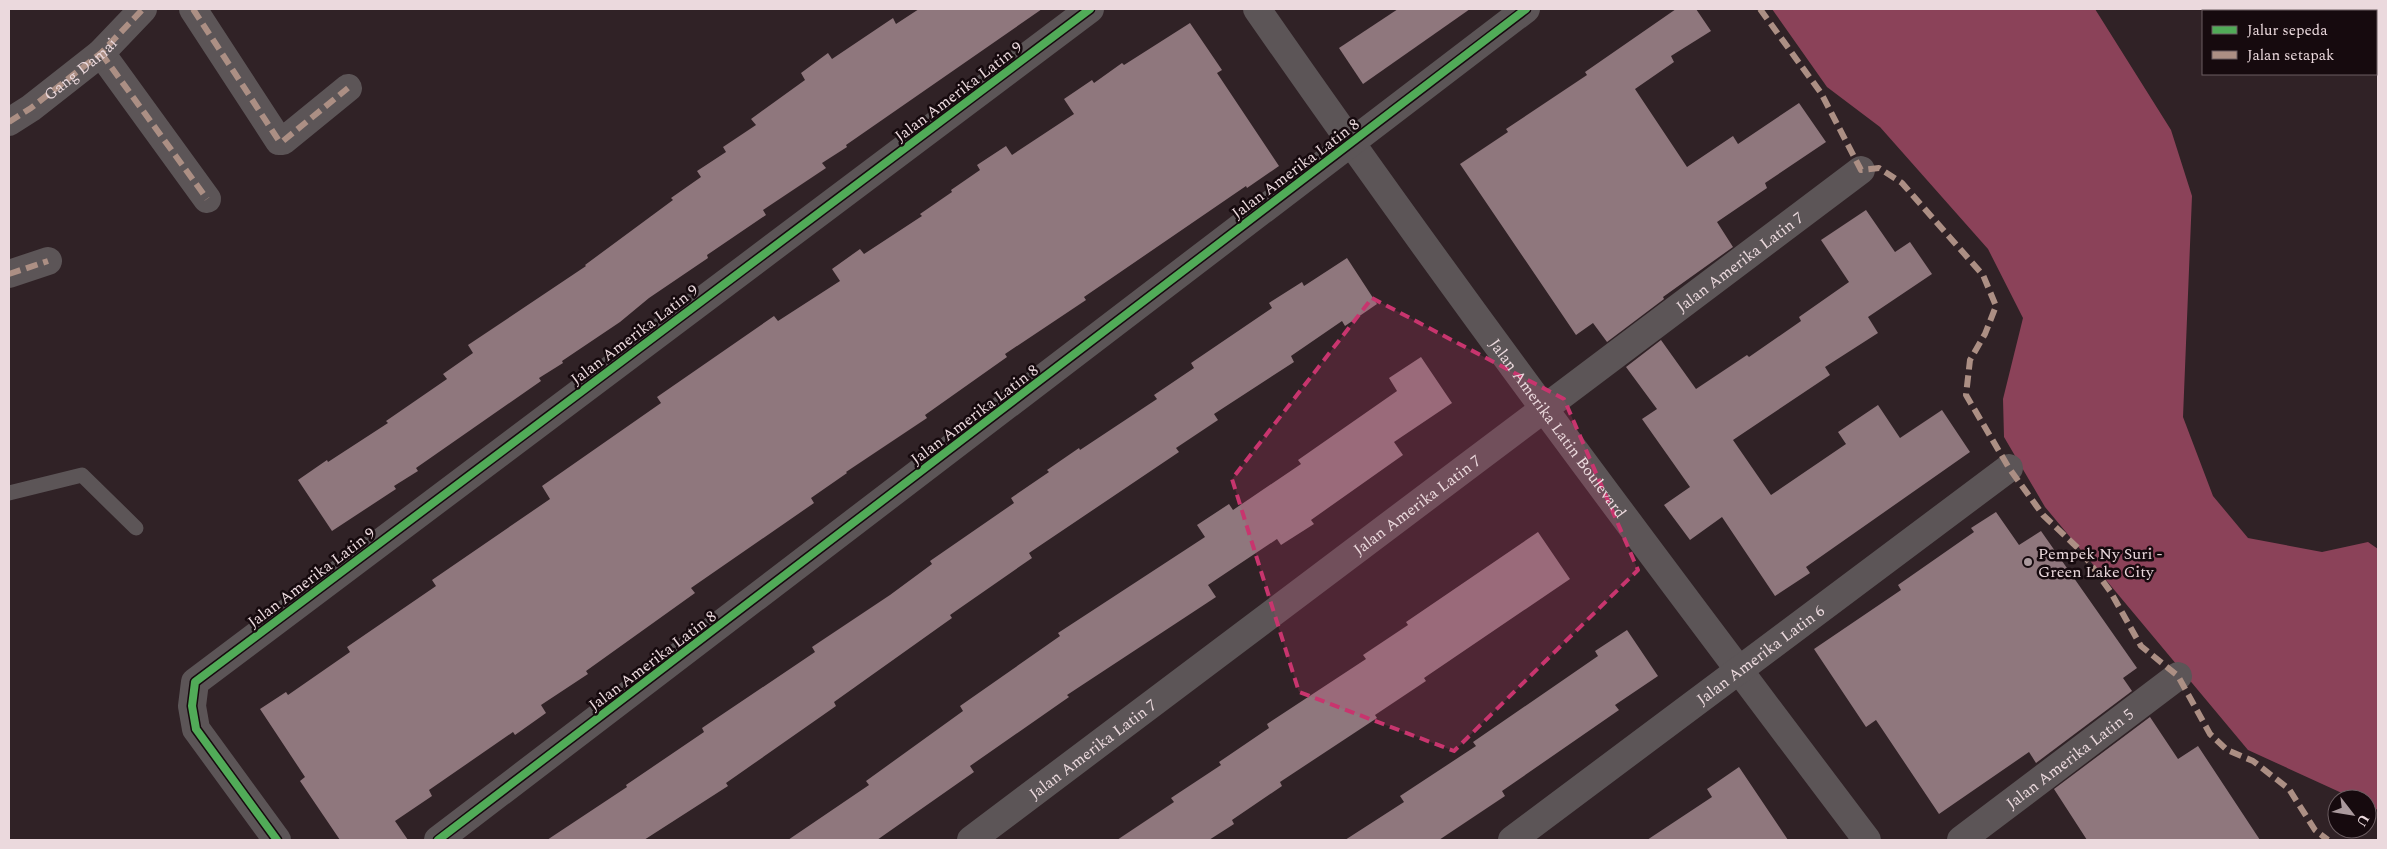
<svg xmlns="http://www.w3.org/2000/svg" width="2387" height="849" viewBox="0 0 2387 849" font-family="Spectral,serif">
  <style>
    .water { fill: #8b4259 }
    .building { fill: #8f777d }
    .lines { fill: none; stroke-linecap: round; stroke-linejoin: round }
    .lane { stroke: #5c5557; stroke-width: 15 }
    .street { stroke: #5c5557; stroke-width: 28 }
    .quiet { stroke: #ac8f84; stroke-width: 6; stroke-dasharray: 12 6; stroke-linecap: butt }
    .cycleway-casing { stroke: #160a0e; stroke-width: 11 }
    .cycleway { stroke: #51ab58; stroke-width: 8 }
    .marked { fill: #c8356e; fill-opacity: 0.2; stroke: #c8356e; stroke-width: 4; stroke-dasharray: 10 6; stroke-linejoin: round }
    .poi-dot { fill: #aa999d; stroke: #160a0e; stroke-width: 2 }
    .labels { text-anchor: middle; stroke-width: 5; stroke-linejoin: round; paint-order: stroke }
    .street-label { font-size: 16px; fill: #ebd9dd; stroke: #160a0e }
    .poi-label { font-size: 16px; fill: #ebd9dd; stroke: #160a0e; text-anchor: start }
  </style>
  <rect width="100%" height="100%" fill="#302226"/>
  <!-- water -->
  <polygon class="water" points="1772,9 2095,9 2171,130 2192,196 2183,417 2213,496 2248,538 2322,552 2368,542 2378,549 2378,810 2367,805 2367,799 2355,799 2248,750 2045,507 2004,437 2003,399 2023,318 1988,249 1880,127 1827,87"/>
  <!-- building -->
  <g class="building">
    <polygon points="919,9 1042,9 846,145 847,147 822,163 826,168 763,210 766,215 707,255 708,258 649,298 620,322 562,361 563,363 539,378 541,381 416,468 418,471 394,486 396,489 332,531 298,480 327,460 328,462 388,423 386,421 447,379 443,374 473,353 468,345 586,266 585,265 673,200 671,198 701,177 697,171 726,152 723,147 756,125 751,119 805,80 801,73 828,53 832,59 893,18 896,24"/>
    <polygon points="1398,9 1470,9 1363,84 1339,48"/>
    <polygon points="1676,9 1696,9 1711,31 1671,56 1674,62 1635,89 1687,167 1733,136 1738,144 1799,103 1826,142 1765,183 1767,188 1717,222 1733,247 1663,297 1664,299 1607,342 1593,323 1576,335 1460,164 1508,132 1506,129 1587,75 1585,72"/>
    <polygon points="1190,23 1222,70 1217,73 1279,166 1247,188 1246,186 1084,297 1086,300 1005,354 1007,357 925,415 927,418 846,472 847,473 811,498 814,503 691,588 695,593 586,671 588,674 541,705 546,713 515,735 513,732 429,790 432,796 395,821 408,840 340,840 300,781 305,777 260,709 286,692 288,695 350,652 347,647 436,586 432,580 550,499 542,486 661,403 657,397 774,316 778,321 840,281 832,269 860,249 864,254 922,216 920,214 952,192 951,190 980,170 977,165 1006,146 1012,155 1074,114 1064,99 1092,80 1094,83 1122,63 1124,65"/>
    <polygon points="1866,210 1895,252 1910,242 1932,274 1868,317 1878,333 1825,367 1830,375 1733,440 1771,495 1846,444 1838,432 1878,405 1900,438 1942,410 1970,452 1806,567 1810,573 1775,596 1722,517 1690,540 1664,505 1690,487 1642,419 1657,409 1626,367 1661,340 1696,389 1747,355 1749,357 1801,321 1799,317 1849,282 1821,240"/>
    <polygon points="1347,258 1377,304 1345,326 1342,321 1291,356 1294,362 1214,414 1218,420 1176,448 1179,452 1029,553 1032,558 950,615 952,618 834,702 836,706 726,783 728,786 644,840 547,840 627,787 626,785 704,732 702,728 815,652 812,647 890,595 932,564 930,561 1014,503 1011,498 1049,472 1047,470 1079,448 1080,450 1157,399 1154,395 1194,368 1191,363 1272,308 1269,303 1302,282 1304,286"/>
    <polygon points="1421,357 1452,403 1394,442 1403,455 1311,520 1314,524 1281,545 1277,539 1208,585 1216,597 1067,695 1069,697 970,766 974,772 877,840 788,840 869,785 866,781 963,711 960,706 1060,636 1058,633 1205,537 1197,525 1229,504 1233,510 1301,464 1298,460 1397,391 1389,378"/>
    <polygon points="1996,512 2019,545 2041,531 2137,668 2123,678 2132,691 2036,763 2029,752 1939,814 1876,720 1866,727 1814,649 1901,590 1898,585 1974,532 1971,528"/>
    <polygon points="1538,532 1570,579 1424,678 1426,681 1375,715 1377,718 1280,782 1282,786 1232,820 1234,824 1209,840 1117,840 1174,802 1171,798 1221,765 1219,762 1269,728 1267,724 1366,659 1363,655 1408,625 1406,622"/>
    <polygon points="1627,630 1658,676 1615,705 1619,710 1502,791 1505,796 1439,840 1345,840 1404,802 1400,796 1476,746 1473,742 1598,656 1595,651"/>
    <polygon points="2150,717 2178,759 2198,746 2260,840 2087,840 2054,789"/>
    <polygon points="1739,767 1788,840 1647,840 1712,797 1707,789"/>
  </g>
  <g class="lines">
    <!-- lane -->
    <polyline class="lane" points="9,493 82,475 136,528"/>
    <!-- street -->
    <g class="street">
      <polyline points="193,9 279,141 283,141 348,88"/>
      <path id="s1" d="M1257,9C1453,291 1660,566 1867,840"/>
      <polyline points="101,53 207,199"/>
      <path id="s2" d="M9,122L31,108L101,53L143,9"/>
      <polyline points="9,274 48,261"/>
      <polyline points="277,840 196,729 192,706 195,682 1090,9"/>
      <polyline points="438,840 1526,9"/>
      <path id="s3" d="M971,840L1861,170"/>
      <path id="s4" d="M1512,840L2009,468"/>
      <path id="s5" d="M1961,840L2178,676"/>
    </g>
    <!-- quiet -->
    <g class="quiet">
      <polyline points="193,9 279,141 283,141 348,88"/>
      <polyline points="1760,9 1821,93 1861,170 1879,168 1902,183 1983,275 1996,306 1985,334 1970,360 1966,395 2009,468 2043,515 2081,551 2110,591 2141,646 2178,676 2210,734 2227,750 2253,761 2289,789 2315,830 2328,840"/>
      <polyline points="101,53 207,199"/>
      <polyline points="9,122 31,108 101,53 143,9"/>
      <polyline points="9,274 48,261"/>
    </g>
    <defs>
      <g id="cycleway">
        <polyline points="277,840 196,729 192,706 195,682 1090,9"/>
        <polyline points="438,840 1526,9"/>
      </g>
    </defs>
    <!-- cycleway casing -->
    <use href="#cycleway" class="cycleway-casing"/>
    <!-- cycleway -->
    <use href="#cycleway" class="cycleway"/>
  </g>
  <!-- marked area -->
  <path class="marked" d="M1372,298L1564,399L1638,570L1454,751L1299,692L1232,479Z"/>
  <!-- markers -->
  <circle class="poi-dot" cx="2028" cy="562" r="5"/>
  <g class="labels">
    <!-- street labels -->
    <g class="street-label">
      <text dy="6" stroke="none"><textPath href="#s2" startOffset="89">Gang Damai</textPath></text>
      <text transform="translate(958 91) rotate(-37)" y="6">Jalan Amerika Latin 9</text>
      <text transform="translate(1295 168) rotate(-37)" y="6">Jalan Amerika Latin 8</text>
      <text dy="6" stroke="none"><textPath href="#s3" startOffset="962">Jalan Amerika Latin 7</textPath></text>
      <text transform="translate(634 334) rotate(-37)" y="6">Jalan Amerika Latin 9</text>
      <text transform="translate(974 414) rotate(-37)" y="6">Jalan Amerika Latin 8</text>
      <text dy="6" stroke="none"><textPath href="#s1" startOffset="516">Jalan Amerika Latin Boulevard</textPath></text>
      <text dy="6" stroke="none"><textPath href="#s3" startOffset="558">Jalan Amerika Latin 7</textPath></text>
      <text transform="translate(311 577) rotate(-37)" y="6">Jalan Amerika Latin 9</text>
      <text dy="6" stroke="none"><textPath href="#s4" startOffset="310">Jalan Amerika Latin 6</textPath></text>
      <text transform="translate(652 660) rotate(-37)" y="6">Jalan Amerika Latin 8</text>
      <text dy="6" stroke="none"><textPath href="#s3" startOffset="152">Jalan Amerika Latin 7</textPath></text>
      <text dy="6" stroke="none"><textPath href="#s5" startOffset="136">Jalan Amerika Latin 5</textPath></text>
    </g>
    <!-- poi labels -->
    <g class="poi-label">
      <text x="2038" y="559">Pempek Ny Suri -<tspan x="2038" dy="18">Green Lake City</tspan></text>
    </g>
  </g>
  <!-- border -->
  <rect width="2387" height="849" fill="none" stroke="#ebd9dd" stroke-width="20"/>
  <!-- legend -->
  <rect x="2202" y="10" width="175" height="65" fill="#160a0e" stroke="#6b5d61"/>
  <rect x="2212" y="26" width="25" height="8" fill="#51ab58" stroke="#6b5d61"/>
  <text x="2247" y="35" font-size="15" fill="#ebd9dd">Jalur sepeda</text>
  <rect x="2212" y="51" width="25" height="8" fill="#ac8f84" stroke="#6b5d61"/>
  <text x="2247" y="60" font-size="15" fill="#ebd9dd">Jalan setapak</text>
  <!-- north arrow -->
  <g transform="translate(2352 814) rotate(121)"><circle r="24" fill="#160a0e" stroke="#6b5d61"/>
  <path d="M0-4L9 19L0 12L-9 19Z" fill="#aa999d"/>
  <text y="-8" font-size="14" font-weight="bold" text-anchor="middle" fill="#ebd9dd">U</text>
  </g>
</svg>
